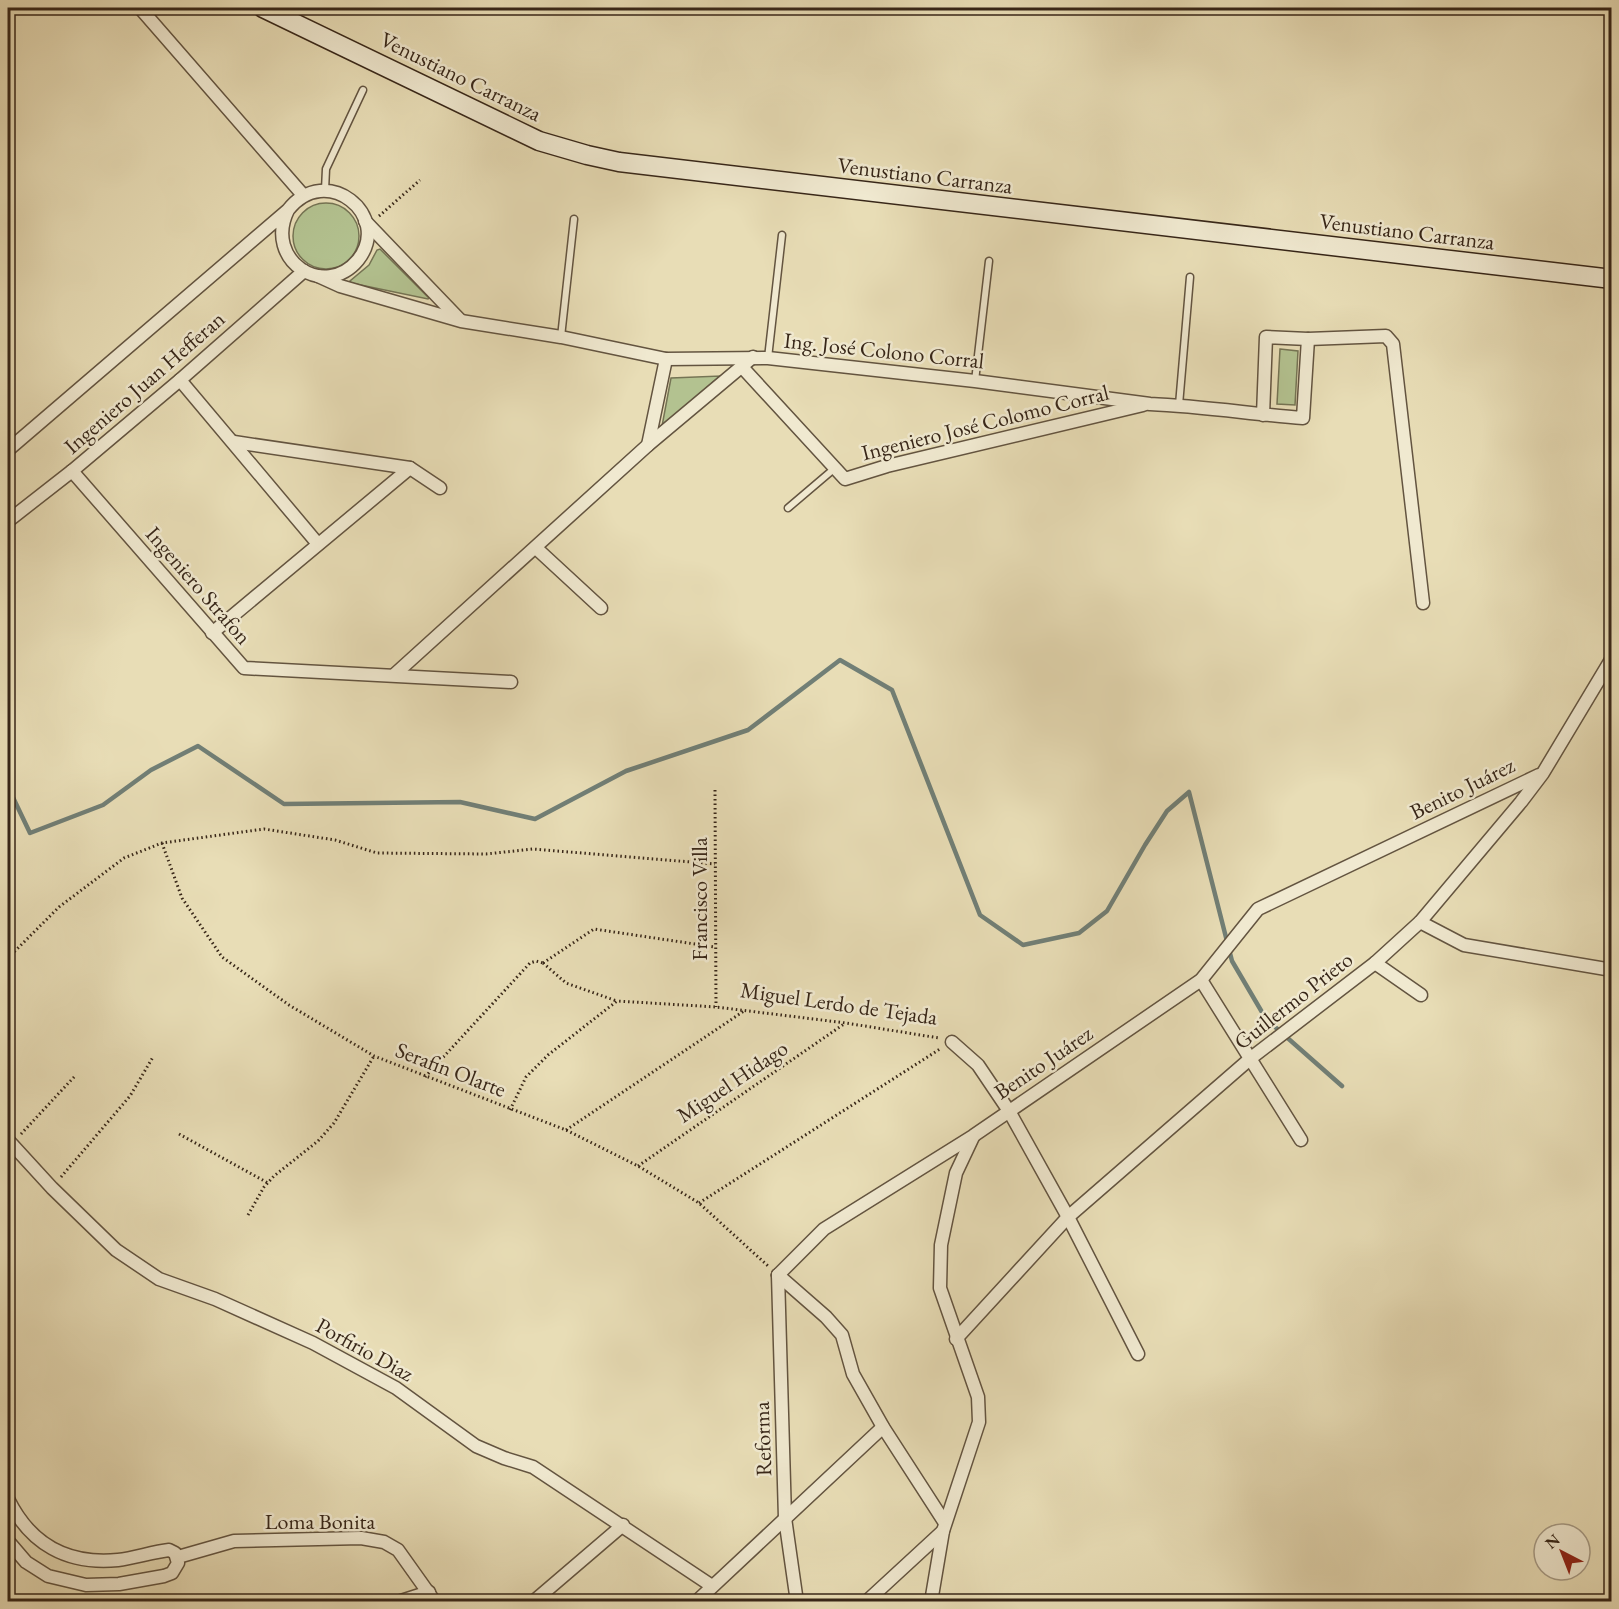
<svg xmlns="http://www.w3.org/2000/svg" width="1619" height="1609" viewBox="0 0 1619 1609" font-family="'EB Garamond',serif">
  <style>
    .green { fill: #b3c290; stroke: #757454; stroke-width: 1.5 }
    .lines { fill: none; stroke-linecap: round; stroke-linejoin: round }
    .stream { stroke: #717f76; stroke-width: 4.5 }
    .lane-casing { stroke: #635440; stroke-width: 9 }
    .street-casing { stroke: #635440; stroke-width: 15 }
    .secondary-casing { stroke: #372618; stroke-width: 21 }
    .path { stroke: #372618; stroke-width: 3; stroke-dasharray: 1.5 3; stroke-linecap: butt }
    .lane { stroke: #f0e9d0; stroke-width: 6 }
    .street { stroke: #f0e9d0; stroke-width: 12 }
    .secondary { stroke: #f0e9d0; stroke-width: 18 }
    .labels { text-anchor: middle; stroke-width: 5; stroke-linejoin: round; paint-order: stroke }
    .street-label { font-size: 22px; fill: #372618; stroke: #f0e9d0 }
  </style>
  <rect width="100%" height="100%" fill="#e8ddb6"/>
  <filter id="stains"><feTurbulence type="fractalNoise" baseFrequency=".00333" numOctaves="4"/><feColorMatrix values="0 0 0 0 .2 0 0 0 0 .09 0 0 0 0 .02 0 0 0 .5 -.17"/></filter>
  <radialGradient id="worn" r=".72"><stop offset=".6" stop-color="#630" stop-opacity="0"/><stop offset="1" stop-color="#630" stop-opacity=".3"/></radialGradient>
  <!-- green -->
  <g class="green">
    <circle cx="326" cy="236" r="33"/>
    <polygon points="380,249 429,298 428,299 351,283 350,281 369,265 377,250"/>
    <polygon points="1280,349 1298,351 1295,405 1277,404"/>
    <polygon points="720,376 662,426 671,378"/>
  </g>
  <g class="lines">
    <!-- stream -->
    <polyline class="stream" points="8,787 30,833 103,805 151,770 198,746 284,804 460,802 535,819 626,771 748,730 840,660 892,690 980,915 1023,945 1079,933 1107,911 1145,845 1167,811 1189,792 1232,961 1266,1019 1342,1086"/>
    <defs>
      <g id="lane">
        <polyline points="325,190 326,169 363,90"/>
        <polyline points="561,337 574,219"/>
        <polyline points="768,358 782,235"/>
        <polyline points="975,381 989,261"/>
        <polyline points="1179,405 1190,277"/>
        <polyline points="788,508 835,468"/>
      </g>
      <g id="street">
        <polyline points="140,8 303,195"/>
        <polyline points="365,221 460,320"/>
        <path d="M318,276L340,286L461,321L561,337L666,359L768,358L975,381L1150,404C1201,406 1252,414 1303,418L1308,339L1266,337L1263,415"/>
        <polyline points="1308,339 1386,336 1393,344 1423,603"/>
        <polyline points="742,367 845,479 887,466 1143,405"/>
        <polyline points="180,380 318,544"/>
        <polyline points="234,442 410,468 440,488"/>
        <polyline points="648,445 666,359"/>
        <path d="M8,450L288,210C326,161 393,216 358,260C325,300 263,261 288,210"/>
        <polyline points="72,471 244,668 511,682"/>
        <polyline points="8,521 72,471 180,380 304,271"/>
        <polyline points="536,548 601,608"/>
        <polyline points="212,633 410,468"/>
        <polyline points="394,675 648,445 753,357"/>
        <polyline points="1420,922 1464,945 1612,970"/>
        <polyline points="1375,963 1421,995"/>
        <polyline points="1201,980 1301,1140"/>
        <polyline points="952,1042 978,1065 1009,1111 1068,1217 1138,1354"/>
        <polyline points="8,1140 52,1188 116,1250 159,1279 215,1299 313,1343 396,1388 476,1446 504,1458 533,1467 712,1586"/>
        <polyline points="778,1275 824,1229 973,1136 1201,980 1258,909 1539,775"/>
        <polyline points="778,1275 785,1518 797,1602"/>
        <polyline points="778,1275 826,1317 842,1335 853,1374 883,1427 945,1523"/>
        <polyline points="956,1339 1068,1217 1251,1058 1375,963 1420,922 1521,802 1543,773 1612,658"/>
        <path d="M8,1499C30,1544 67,1565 118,1560C135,1558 152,1552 169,1550L175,1553L178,1563L172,1573L164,1576L119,1584L86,1585L48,1576L26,1562L8,1541"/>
        <polyline points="178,1557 234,1541 361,1538 384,1542 398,1550 435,1602"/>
        <polyline points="398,1602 429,1592"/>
        <polyline points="533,1602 623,1525"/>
        <polyline points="696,1602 883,1427"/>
        <polyline points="866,1602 943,1531"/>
        <polyline points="931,1602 943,1531 979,1422 978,1397 940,1288 941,1245 956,1173 973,1137"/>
      </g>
      <polyline id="secondary" points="263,8 539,141 587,155 619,162 1612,279"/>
    </defs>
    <!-- lane casing -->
    <use href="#lane" class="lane-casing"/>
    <!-- street casing -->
    <use href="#street" class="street-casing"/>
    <!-- secondary casing -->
    <use href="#secondary" class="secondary-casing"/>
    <!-- path -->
    <g class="path">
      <polyline points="379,216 420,180"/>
      <polyline points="715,790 716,1007"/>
      <polyline points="162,843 182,898 222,957 289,1005 374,1056 566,1130 638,1166 699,1203 768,1266"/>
      <polyline points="8,958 59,907 124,858 162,843 264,829 335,840 377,853 486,854 533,849 715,864"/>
      <polyline points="543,963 594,929 715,947"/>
      <polyline points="543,963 566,983 617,1001"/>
      <polyline points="425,1077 530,963 536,961 543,963"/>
      <polyline points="510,1110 526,1077 548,1055 617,1001 716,1007 846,1023 939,1038"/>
      <polyline points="566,1130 744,1011"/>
      <polyline points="21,1134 75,1076"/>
      <polyline points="179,1134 268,1183"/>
      <polyline points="638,1166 844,1024"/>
      <polyline points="61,1177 130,1096 153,1057"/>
      <polyline points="699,1203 940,1049"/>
      <polyline points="248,1215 264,1187 274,1176 318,1141 334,1123 374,1056"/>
    </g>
    <!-- lane -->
    <use href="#lane" class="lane"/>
    <!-- street -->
    <use href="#street" class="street"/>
    <!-- secondary -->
    <use href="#secondary" class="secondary"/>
  </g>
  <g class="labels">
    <!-- street labels -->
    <g class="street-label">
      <text transform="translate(461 76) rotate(26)" y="8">Venustiano Carranza</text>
      <text transform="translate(925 175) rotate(7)" y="8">Venustiano Carranza</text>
      <text transform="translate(1407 231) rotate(7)" y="8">Venustiano Carranza</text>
      <text transform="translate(884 350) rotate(6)" y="8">Ing. José Colono Corral</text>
      <text transform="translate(144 382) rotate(-41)" y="8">Ingeniero Juan Hefferan</text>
      <text transform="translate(985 422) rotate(-14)" y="8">Ingeniero José Colomo Corral</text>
      <text transform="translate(199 585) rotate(49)" y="8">Ingeniero Strafon</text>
      <text transform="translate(1462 788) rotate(-26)" y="8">Benito Juárez</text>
      <text transform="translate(699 899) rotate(-90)" y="8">Francisco Villa</text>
      <text transform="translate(1293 1000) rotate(-38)" y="8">Guillermo Prieto</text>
      <text transform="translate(839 1003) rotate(8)" y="8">Miguel Lerdo de Tejada</text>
      <text transform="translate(1043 1062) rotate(-34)" y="8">Benito Juárez</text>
      <text transform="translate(451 1069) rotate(21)" y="8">Serafin Olarte</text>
      <text transform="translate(732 1081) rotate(-34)" y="8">Miguel Hidago</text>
      <text transform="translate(365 1349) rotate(29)" y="8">Porfirio Diaz</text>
      <text transform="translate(762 1439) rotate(-92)" y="8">Reforma</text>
      <text x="320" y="1529">Loma Bonita</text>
    </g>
  </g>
  <!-- margin -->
  <rect width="1619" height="1609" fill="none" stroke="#e8ddb6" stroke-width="30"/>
  <rect x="9" y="9" width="1601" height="1591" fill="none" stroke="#372618" stroke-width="3"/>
  <rect x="15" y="15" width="1589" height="1579" fill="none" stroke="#372618" stroke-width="1.5"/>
  <!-- north arrow -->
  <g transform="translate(1562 1552) rotate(318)"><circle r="28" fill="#f0e9d0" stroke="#a69b86" stroke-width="1.5"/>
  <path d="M0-4.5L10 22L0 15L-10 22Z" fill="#8f2418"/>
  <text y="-9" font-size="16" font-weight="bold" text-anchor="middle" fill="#372618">N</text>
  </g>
  <rect width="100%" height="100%" filter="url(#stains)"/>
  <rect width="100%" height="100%" fill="url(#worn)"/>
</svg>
